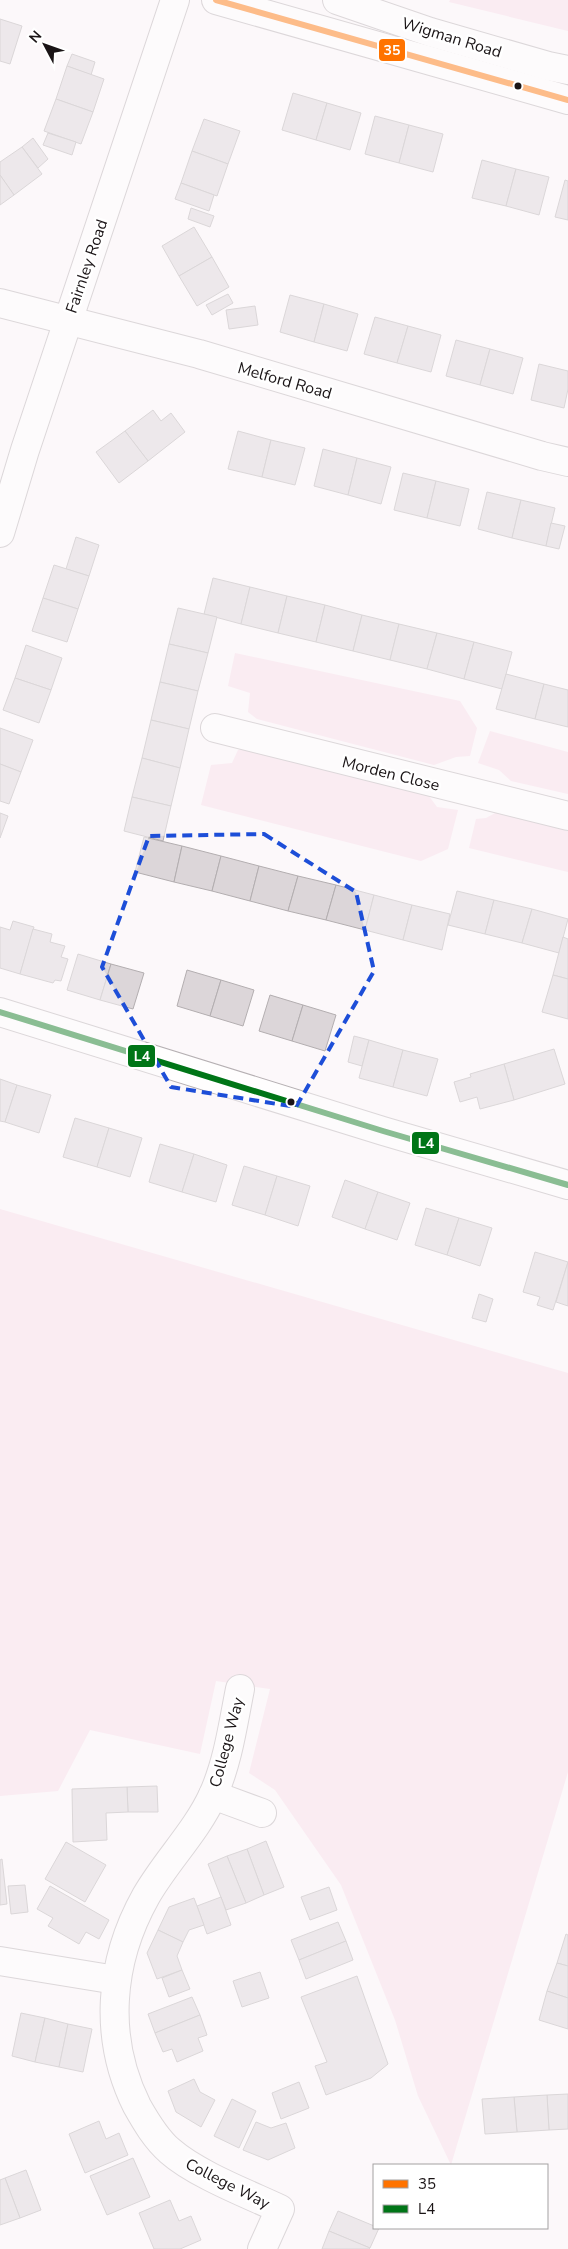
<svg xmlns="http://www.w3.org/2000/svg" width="568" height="2249" viewBox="0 0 568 2249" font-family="'Nunito Sans',sans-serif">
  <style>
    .green { fill: #f9dde9 }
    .building { fill: #dcd6d9; stroke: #b3aeb0 }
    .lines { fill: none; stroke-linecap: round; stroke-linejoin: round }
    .street-casing { stroke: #b6b0b3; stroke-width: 30 }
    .secondary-casing { stroke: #b6b0b3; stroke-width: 30 }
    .street { stroke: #fffefe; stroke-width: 28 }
    .secondary { stroke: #fffefe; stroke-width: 28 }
    .bus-1-casing { stroke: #fff; stroke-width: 10 }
    .bus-2-casing { stroke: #fff; stroke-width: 10 }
    .bus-1 { stroke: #ff7300; stroke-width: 6 }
    .bus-2 { stroke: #007517; stroke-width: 6 }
    .marked { fill: none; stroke: #1d4ed8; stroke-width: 4; stroke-dasharray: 10 6; stroke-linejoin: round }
    .bus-dot { fill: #1a1416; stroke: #fff; stroke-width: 2 }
    .labels { text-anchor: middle; stroke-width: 5; stroke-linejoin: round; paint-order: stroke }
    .street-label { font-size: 16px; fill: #1a1416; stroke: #fff }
    .line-badge { stroke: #fff; stroke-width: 2 }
    .badge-label { font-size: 14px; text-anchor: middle; font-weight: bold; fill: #fff }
  </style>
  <rect width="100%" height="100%" fill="#fcf8fa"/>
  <!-- green -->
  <g class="green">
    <polygon points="450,0 568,0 568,31 449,2"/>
    <polygon points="235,653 460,701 477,728 470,756 456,757 434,765 257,719 248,712 250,693 228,686"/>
    <polygon points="490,731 568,752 568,794 511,781 499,770 478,763"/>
    <polygon points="249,747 426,792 437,807 458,810 448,849 421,861 201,805 211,765 232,763 238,750"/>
    <polygon points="497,812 568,831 568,872 469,848 476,819 486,818"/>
    <polygon points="0,1209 568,1373 568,1772 451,2165 418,2096 395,2020 341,1885 275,1790 249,1773 270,1689 216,1681 200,1754 90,1730 58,1791 0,1796"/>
  </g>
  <!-- building -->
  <g class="building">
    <polygon points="0,19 22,26 10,64 0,61"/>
    <polygon points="72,54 95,62 91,75 67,66"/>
    <polygon points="67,66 104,79 93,112 56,99"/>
    <polygon points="293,93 327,103 316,140 282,130"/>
    <polygon points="56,99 93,112 81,144 44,131"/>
    <polygon points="327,103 361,113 350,150 316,140"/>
    <polygon points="375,116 409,125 399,163 365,154"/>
    <polygon points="204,119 240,131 228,164 192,151"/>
    <polygon points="409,125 443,134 433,172 399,163"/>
    <polygon points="48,133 76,142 72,155 43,145"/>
    <polygon points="33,138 48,159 38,168 22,147"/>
    <polygon points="22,147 42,174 14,195 0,175 0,162"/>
    <polygon points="192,151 228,164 217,196 181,183"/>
    <polygon points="482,160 516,169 506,206 472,198"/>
    <polygon points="516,169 549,177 539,215 506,206"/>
    <polygon points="0,175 14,195 0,205"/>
    <polygon points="565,180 568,181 568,220 555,217"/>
    <polygon points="181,183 214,195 209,211 175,199"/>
    <polygon points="191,208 214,216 210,227 188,219"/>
    <polygon points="194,227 212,257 179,276 162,246"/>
    <polygon points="212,257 229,287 197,306 179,276"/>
    <polygon points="228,294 233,303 212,315 206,305"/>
    <polygon points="290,295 324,304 314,342 280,332"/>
    <polygon points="324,304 358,314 347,351 314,342"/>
    <polygon points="255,306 258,325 229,329 226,310"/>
    <polygon points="375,317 408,326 397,363 364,354"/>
    <polygon points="408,326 441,335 431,372 397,363"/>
    <polygon points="456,340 490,349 480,385 446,376"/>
    <polygon points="490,349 523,358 513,394 480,385"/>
    <polygon points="539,364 568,371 568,389 564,408 531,400"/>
    <polygon points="153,410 161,421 171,413 185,432 148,461 125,431"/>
    <polygon points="125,431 148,461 119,483 96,452"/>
    <polygon points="238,431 271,440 262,477 228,469"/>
    <polygon points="271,440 305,448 295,485 262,477"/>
    <polygon points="323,449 357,458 348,495 314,486"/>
    <polygon points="357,458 391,467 381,504 348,495"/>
    <polygon points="403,473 436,481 427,518 394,510"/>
    <polygon points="436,481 469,489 460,526 427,518"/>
    <polygon points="487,492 521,500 512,538 478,529"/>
    <polygon points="521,500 555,508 546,546 512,538"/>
    <polygon points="551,523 565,526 559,549 546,546"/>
    <polygon points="76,537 99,545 89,576 66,569"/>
    <polygon points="54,565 89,576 78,609 43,598"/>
    <polygon points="213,578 250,587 241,624 204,614"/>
    <polygon points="250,587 287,596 278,633 241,624"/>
    <polygon points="287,596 325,605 316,642 278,633"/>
    <polygon points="43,598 78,609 67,642 32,631"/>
    <polygon points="325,605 362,615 353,651 316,642"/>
    <polygon points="178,608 217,617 208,653 169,644"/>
    <polygon points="362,615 399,624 390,660 353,651"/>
    <polygon points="399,624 437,633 427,669 390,660"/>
    <polygon points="437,633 474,642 464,679 427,669"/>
    <polygon points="474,642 512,652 502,689 464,679"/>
    <polygon points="169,644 208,653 198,691 160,682"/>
    <polygon points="26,645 62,658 51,690 15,678"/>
    <polygon points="506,674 544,684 535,719 496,709"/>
    <polygon points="15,678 51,690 39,723 3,710"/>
    <polygon points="160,682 198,691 189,729 151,720"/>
    <polygon points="544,684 568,690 568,727 535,719"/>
    <polygon points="151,720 189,729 180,768 142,758"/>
    <polygon points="0,728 33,740 21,772 0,764"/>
    <polygon points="142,758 180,768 171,806 132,797"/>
    <polygon points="0,764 21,772 9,804 0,801"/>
    <polygon points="132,797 171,806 163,841 124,831"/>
    <polygon points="0,813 8,816 0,838"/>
    <polygon points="144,837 182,846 174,882 135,872"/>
    <polygon points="182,846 221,856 212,891 174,882"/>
    <polygon points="221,856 259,866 250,901 212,891"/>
    <polygon points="259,866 298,876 288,911 250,901"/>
    <polygon points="298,876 336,885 326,920 288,911"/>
    <polygon points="336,885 374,895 365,930 326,920"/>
    <polygon points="457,891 494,900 485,934 448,925"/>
    <polygon points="374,895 412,905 403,940 365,930"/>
    <polygon points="494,900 532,909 522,943 485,934"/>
    <polygon points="412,905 450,914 442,950 403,940"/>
    <polygon points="532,909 568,919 559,953 522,943"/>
    <polygon points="13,921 34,927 20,974 0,968 0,927 10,930"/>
    <polygon points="33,929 52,934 50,942 65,946 61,957 68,959 61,981 55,980 53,983 20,974"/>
    <polygon points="563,937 568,939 568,979 553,975"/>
    <polygon points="78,954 111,964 100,1000 67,990"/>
    <polygon points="111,964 144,973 133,1009 100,1000"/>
    <polygon points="187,970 221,980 210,1016 177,1006"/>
    <polygon points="553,975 568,979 568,1019 542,1012"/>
    <polygon points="221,980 254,990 243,1026 210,1016"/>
    <polygon points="270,995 303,1005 292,1041 259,1031"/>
    <polygon points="303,1005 336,1015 325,1051 292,1041"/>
    <polygon points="354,1036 369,1040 362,1066 348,1062"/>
    <polygon points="369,1040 403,1050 393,1087 359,1078"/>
    <polygon points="554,1049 565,1084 514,1100 504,1064"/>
    <polygon points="403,1050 438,1059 427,1096 393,1087"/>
    <polygon points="504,1064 514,1100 480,1109 477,1097 460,1102 454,1082 471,1077 470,1074"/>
    <polygon points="0,1079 17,1085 5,1122 0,1121"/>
    <polygon points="17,1085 51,1095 39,1133 5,1122"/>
    <polygon points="75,1118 109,1128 97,1167 63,1157"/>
    <polygon points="109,1128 142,1138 130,1177 97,1167"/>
    <polygon points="160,1144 194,1154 182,1192 149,1182"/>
    <polygon points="194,1154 227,1165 216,1202 182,1192"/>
    <polygon points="244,1166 277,1176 265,1215 232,1205"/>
    <polygon points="277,1176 310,1186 298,1226 265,1215"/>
    <polygon points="345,1180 378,1192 365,1229 332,1217"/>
    <polygon points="378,1192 410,1203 397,1240 365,1229"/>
    <polygon points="426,1208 459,1218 447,1255 415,1245"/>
    <polygon points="459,1218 492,1228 480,1266 447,1255"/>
    <polygon points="535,1252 568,1262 553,1310 537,1305 540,1297 523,1292"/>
    <polygon points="568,1262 568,1306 556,1302"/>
    <polygon points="479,1294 493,1299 486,1322 472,1318"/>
    <polygon points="157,1786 158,1812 128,1812 127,1787"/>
    <polygon points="127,1787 128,1812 106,1813 107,1840 73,1842 72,1789"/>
    <polygon points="266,1841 284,1887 264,1895 247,1849"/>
    <polygon points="66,1842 106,1865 85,1902 45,1879"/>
    <polygon points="247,1849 264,1895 246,1903 227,1856"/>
    <polygon points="227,1856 246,1903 226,1910 208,1864"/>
    <polygon points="2,1859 7,1904 0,1905 0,1860"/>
    <polygon points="25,1885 28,1912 11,1914 8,1886"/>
    <polygon points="50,1886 109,1920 99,1939 86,1932 79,1944 48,1926 53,1918 37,1909"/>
    <polygon points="329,1887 337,1910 310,1920 301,1897"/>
    <polygon points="221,1897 231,1925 207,1934 197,1906"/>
    <polygon points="194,1898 204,1925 189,1930 183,1942 158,1930 169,1907"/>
    <polygon points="338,1922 346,1941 299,1960 291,1940"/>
    <polygon points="158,1930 183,1942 177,1956 182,1970 157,1979 147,1953"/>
    <polygon points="566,1934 568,1935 568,1966 557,1963"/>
    <polygon points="346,1941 353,1960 306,1979 299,1960"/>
    <polygon points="557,1963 568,1966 568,1998 547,1991"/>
    <polygon points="182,1970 190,1989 169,1997 162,1978"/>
    <polygon points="260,1972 269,1998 242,2007 233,1981"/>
    <polygon points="357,1976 388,2064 371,2078 326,2095 315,2066 327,2062 301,1997"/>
    <polygon points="547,1991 568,1998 568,2029 539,2020"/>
    <polygon points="192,1997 200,2015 155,2033 148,2014"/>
    <polygon points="21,2013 45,2018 35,2062 12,2056"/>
    <polygon points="200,2015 207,2035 198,2038 203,2051 177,2062 172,2049 163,2052 155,2033"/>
    <polygon points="45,2018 68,2024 59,2067 35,2062"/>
    <polygon points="68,2024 92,2029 83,2072 59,2067"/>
    <polygon points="194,2079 200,2092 215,2100 201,2127 176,2112 168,2091"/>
    <polygon points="299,2082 309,2108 281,2119 272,2093"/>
    <polygon points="568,2094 568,2129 549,2130 547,2095"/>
    <polygon points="547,2095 549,2130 517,2132 514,2097"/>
    <polygon points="514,2097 517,2132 485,2134 482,2099"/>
    <polygon points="232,2099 256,2111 239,2148 214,2136"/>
    <polygon points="99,2121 106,2139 119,2133 128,2155 85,2173 69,2134"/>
    <polygon points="256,2122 271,2128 286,2123 295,2148 268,2160 243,2150"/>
    <polygon points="133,2158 150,2197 107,2215 90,2176"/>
    <polygon points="26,2170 41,2210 20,2218 5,2178"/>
    <polygon points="5,2178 20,2218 0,2225 0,2180"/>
    <polygon points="170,2200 179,2221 191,2216 201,2240 180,2249 154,2249 139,2213"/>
    <polygon points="338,2211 379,2228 370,2248 329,2231"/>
    <polygon points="329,2231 370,2248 369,2249 322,2249"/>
  </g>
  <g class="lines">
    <defs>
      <g id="street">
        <polyline points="0,303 199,354 542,456 568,462"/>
        <polyline points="0,533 25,450 175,0"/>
        <polyline points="215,728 568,816"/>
        <polyline points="0,1012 383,1131 568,1185"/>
        <path d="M240,1689C233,1724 228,1762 213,1795C196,1832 166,1861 146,1896C109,1962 103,2038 137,2106C146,2122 156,2139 170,2151C196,2174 248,2194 280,2209L262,2249"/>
        <polyline points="213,1795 262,1813"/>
        <polyline points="0,1961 116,1980"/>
      </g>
      <g id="secondary">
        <polyline points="216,0 568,100"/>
        <polyline points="337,0 430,32 548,66 568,70"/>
      </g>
    </defs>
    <!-- street casing -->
    <use href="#street" class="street-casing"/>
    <!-- secondary casing -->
    <use href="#secondary" class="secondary-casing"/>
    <!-- street -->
    <use href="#street" class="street"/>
    <!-- secondary -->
    <use href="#secondary" class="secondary"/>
    <defs>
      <polyline id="bus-1" points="216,0 568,100"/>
      <polyline id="bus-2" points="0,1012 383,1131 568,1185"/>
    </defs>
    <!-- bus-1 casing -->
    <use href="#bus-1" class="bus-1-casing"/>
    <!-- bus-2 casing -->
    <use href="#bus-2" class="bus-2-casing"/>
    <!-- bus-1 -->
    <use href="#bus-1" class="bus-1"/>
    <!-- bus-2 -->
    <use href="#bus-2" class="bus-2"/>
  </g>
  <!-- marked area -->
  <path d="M0 0H568V2249H0ZM264,834L356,892L374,971L296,1107L171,1087L102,967L149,836Z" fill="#fcf8fa" fill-opacity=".55" fill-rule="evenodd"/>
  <path class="marked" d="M264,834L356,892L374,971L296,1107L171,1087L102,967L149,836Z"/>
  <!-- markers -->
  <g class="bus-dot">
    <circle cx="518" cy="86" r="4.5"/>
    <circle cx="291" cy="1102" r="4.5"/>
  </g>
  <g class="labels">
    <!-- street labels -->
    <g class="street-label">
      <text transform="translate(452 37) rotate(17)" y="6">Wigman Road</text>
      <text transform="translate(86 266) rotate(-71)" y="6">Fairnley Road</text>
      <text transform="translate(285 380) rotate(16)" y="6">Melford Road</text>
      <text transform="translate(391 773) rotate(14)" y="6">Morden Close</text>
      <text transform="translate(226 1742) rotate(-75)" y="6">College Way</text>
      <text transform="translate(228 2183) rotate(27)" y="6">College Way</text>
    </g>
  </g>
  <g class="line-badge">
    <rect x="378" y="38" width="28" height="24" rx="5" fill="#ff7300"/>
    <rect x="127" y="1044" width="29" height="24" rx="5" fill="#007517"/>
    <rect x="411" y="1131" width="29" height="24" rx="5" fill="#007517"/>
  </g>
  <g class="badge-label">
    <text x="392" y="55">35</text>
    <text x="142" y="1061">L4</text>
    <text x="426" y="1148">L4</text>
  </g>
  <!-- legend -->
  <rect x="373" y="2164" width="175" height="65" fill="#ffffff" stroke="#a3a1a2"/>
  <rect x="383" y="2180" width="25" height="8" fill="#ff7300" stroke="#a3a1a2"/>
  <text x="418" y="2189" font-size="15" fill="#1a1416">35</text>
  <rect x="383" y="2205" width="25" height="8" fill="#007517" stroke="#a3a1a2"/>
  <text x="418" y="2214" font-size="15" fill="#1a1416">L4</text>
  <!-- north arrow -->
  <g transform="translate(45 45) rotate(311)" stroke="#ffffff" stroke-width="4" paint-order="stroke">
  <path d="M0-4L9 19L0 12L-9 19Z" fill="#1a1416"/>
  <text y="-8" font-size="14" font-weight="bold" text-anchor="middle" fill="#1a1416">N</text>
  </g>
</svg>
